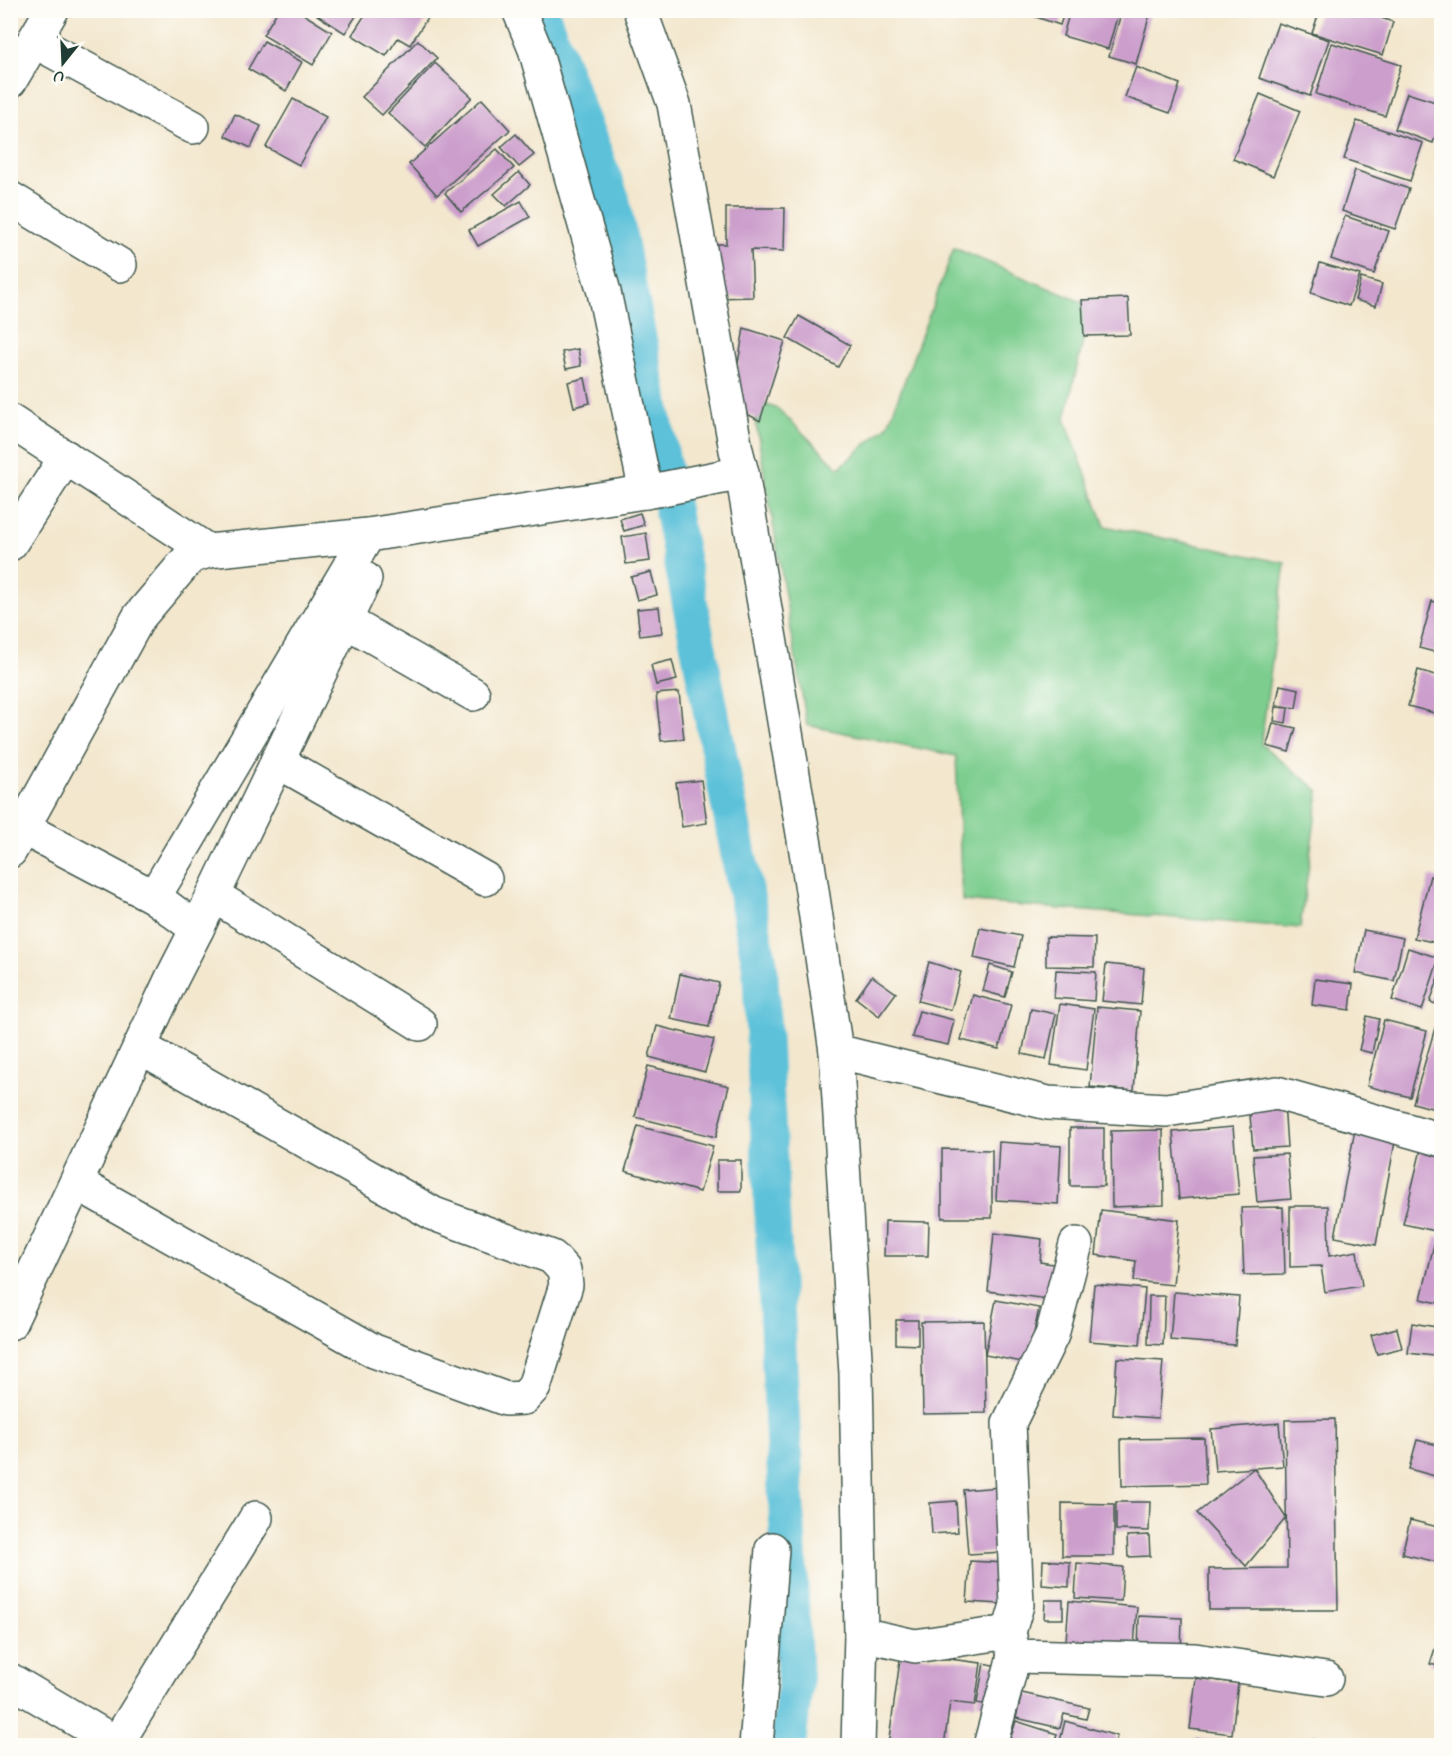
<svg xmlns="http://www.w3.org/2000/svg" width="1452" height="1756" viewBox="0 0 1452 1756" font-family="Mynerve,sans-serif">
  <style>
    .green { fill: #7ccd8e; stroke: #4e8561; stroke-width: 1.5 }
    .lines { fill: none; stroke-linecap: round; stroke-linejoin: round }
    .canal { stroke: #5bc1d9; stroke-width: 36 }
    .building { fill: #cc9ecc }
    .street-casing { stroke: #3f564b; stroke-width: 36 }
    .street { stroke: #fff; stroke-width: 33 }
  </style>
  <rect width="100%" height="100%" fill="#fdfcf7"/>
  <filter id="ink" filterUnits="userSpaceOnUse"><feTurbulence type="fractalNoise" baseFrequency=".0167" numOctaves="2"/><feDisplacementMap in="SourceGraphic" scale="12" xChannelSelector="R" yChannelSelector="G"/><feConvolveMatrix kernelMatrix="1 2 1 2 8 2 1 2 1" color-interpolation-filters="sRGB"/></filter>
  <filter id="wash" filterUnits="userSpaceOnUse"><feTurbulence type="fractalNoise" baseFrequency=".008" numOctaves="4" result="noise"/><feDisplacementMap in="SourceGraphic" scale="24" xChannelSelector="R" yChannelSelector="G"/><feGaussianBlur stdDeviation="1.35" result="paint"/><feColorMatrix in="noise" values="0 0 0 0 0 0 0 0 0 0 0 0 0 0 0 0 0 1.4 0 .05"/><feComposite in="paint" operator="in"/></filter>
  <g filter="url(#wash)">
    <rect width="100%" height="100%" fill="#f3e7ce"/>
    <!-- green -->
    <polygon class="green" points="954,248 1091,306 1065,419 1105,526 1285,563 1261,744 1319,791 1300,928 962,901 956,756 807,725 752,400 778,409 839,468 888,425"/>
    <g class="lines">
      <!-- canal -->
      <polyline class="canal" points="540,10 612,200 760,966 795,1683 788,1746"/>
    </g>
    <g id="blocks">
      <!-- building -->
      <g class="building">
        <polygon points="278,10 297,10 332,32 313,65 263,35"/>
        <polygon points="321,10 360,10 345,33 317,15"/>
        <polygon points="368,10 424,10 430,14 410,45 398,38 386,56 352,35"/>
        <polygon points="1032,10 1065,10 1060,25 1030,15"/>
        <polygon points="1070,10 1119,10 1108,49 1063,36"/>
        <polygon points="1122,10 1151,10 1136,64 1109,56"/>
        <polygon points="1320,10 1358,10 1393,22 1383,55 1312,33"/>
        <polygon points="1367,10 1391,10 1388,18"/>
        <polygon points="1278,23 1329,40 1310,96 1259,78"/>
        <polygon points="418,40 437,58 382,115 362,97"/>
        <polygon points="264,41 302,62 286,91 248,69"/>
        <polygon points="1332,43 1401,65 1385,116 1316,94"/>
        <polygon points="435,63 472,97 425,147 388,113"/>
        <polygon points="1136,67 1180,84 1170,113 1125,97"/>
        <polygon points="1407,93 1442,104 1442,117 1433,143 1395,129"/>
        <polygon points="1260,94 1300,111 1273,176 1233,159"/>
        <polygon points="293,99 326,117 299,165 266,147"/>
        <polygon points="482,99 510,130 437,195 409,164"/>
        <polygon points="235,114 261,126 251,148 225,136"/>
        <polygon points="1357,121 1423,143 1410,181 1344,159"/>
        <polygon points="516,134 534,155 519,167 501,147"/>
        <polygon points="497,149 514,168 461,212 445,193"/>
        <polygon points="1355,170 1409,189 1395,229 1342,211"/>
        <polygon points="519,172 530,185 506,206 494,194"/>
        <polygon points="521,201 530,217 478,246 469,230"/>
        <polygon points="726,208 785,208 784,251 751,250 753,297 716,298 714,244 726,244"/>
        <polygon points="1345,216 1389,231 1374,274 1331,259"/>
        <polygon points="1320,263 1360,275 1349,306 1311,293"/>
        <polygon points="1361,278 1382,284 1376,306 1355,300"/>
        <polygon points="1128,298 1130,335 1084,336 1082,300"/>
        <polygon points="799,316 850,345 838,367 787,338"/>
        <polygon points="744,328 785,341 760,421 731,405"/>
        <polygon points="578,349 581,366 566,369 562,352"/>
        <polygon points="585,378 590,403 574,407 568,382"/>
        <polygon points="640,513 644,525 624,531 620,519"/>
        <polygon points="646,533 650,561 626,564 622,537"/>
        <polygon points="651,572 657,595 637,600 631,577"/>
        <polygon points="1432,601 1442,604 1442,654 1419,648"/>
        <polygon points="659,607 662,633 640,636 637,609"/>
        <polygon points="672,660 677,680 656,685 651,665"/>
        <polygon points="1418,670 1442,677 1442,703 1438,714 1408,706"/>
        <polygon points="1280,685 1299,689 1296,708 1276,705"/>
        <polygon points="679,692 684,739 661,741 656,694"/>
        <polygon points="1276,707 1288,708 1286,723 1274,721"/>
        <polygon points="1273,723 1296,728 1289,752 1267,746"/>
        <polygon points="1442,776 1442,792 1437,790"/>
        <polygon points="701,780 707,823 682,827 676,783"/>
        <polygon points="1430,876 1442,879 1442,944 1414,938"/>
        <polygon points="980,928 1021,936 1014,967 974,958"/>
        <polygon points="1364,930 1403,938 1394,981 1355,973"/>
        <polygon points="1046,937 1095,938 1094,967 1046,966"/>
        <polygon points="1408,948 1439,958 1422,1010 1392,1000"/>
        <polygon points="929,962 961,972 951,1010 918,1001"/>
        <polygon points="1106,964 1144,968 1141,1005 1102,1001"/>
        <polygon points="990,965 1012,972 1005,997 983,991"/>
        <polygon points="1442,969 1442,1006 1430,1002"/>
        <polygon points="1056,970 1096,972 1094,1001 1054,998"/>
        <polygon points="680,974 719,983 709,1027 671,1019"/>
        <polygon points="872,976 896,993 879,1016 856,998"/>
        <polygon points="1315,979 1353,984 1350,1010 1312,1005"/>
        <polygon points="973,995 1011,1005 999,1049 961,1040"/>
        <polygon points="1060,1004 1094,1009 1086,1070 1051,1065"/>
        <polygon points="1097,1007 1140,1011 1134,1091 1090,1087"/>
        <polygon points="1031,1009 1056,1014 1046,1059 1022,1054"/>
        <polygon points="919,1011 954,1020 948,1045 912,1037"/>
        <polygon points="1367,1016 1379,1019 1372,1053 1359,1050"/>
        <polygon points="1384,1020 1427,1031 1410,1097 1367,1086"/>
        <polygon points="657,1026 714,1040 705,1072 649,1057"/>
        <polygon points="1435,1028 1442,1030 1442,1111 1413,1103"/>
        <polygon points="648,1066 729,1086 716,1137 635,1117"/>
        <polygon points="1284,1102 1287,1147 1253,1149 1249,1104"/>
        <polygon points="1356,1124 1397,1131 1376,1245 1335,1237"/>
        <polygon points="638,1126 713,1146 700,1192 625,1171"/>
        <polygon points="1233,1127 1239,1194 1179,1199 1173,1132"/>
        <rect x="1070" y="1128" width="34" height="58"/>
        <polygon points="1163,1130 1164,1205 1112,1207 1111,1131"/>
        <polygon points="1423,1141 1442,1146 1442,1224 1440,1232 1403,1224"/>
        <polygon points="999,1142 1061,1146 1058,1204 996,1200"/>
        <polygon points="942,1149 992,1150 992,1218 942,1218"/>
        <polygon points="1287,1154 1291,1199 1257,1202 1253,1156"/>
        <rect x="717" y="1160" width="24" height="31"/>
        <polygon points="1290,1206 1328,1206 1329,1256 1357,1251 1362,1286 1325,1292 1321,1266 1290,1267"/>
        <polygon points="1283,1207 1285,1274 1244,1275 1241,1208"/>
        <polygon points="1101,1210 1179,1220 1173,1285 1134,1281 1136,1261 1096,1255"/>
        <polygon points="885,1221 929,1222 928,1256 884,1256"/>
        <polygon points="994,1233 1042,1239 1040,1262 1059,1265 1054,1300 988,1291"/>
        <polygon points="1436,1236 1442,1237 1442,1304 1421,1299"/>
        <polygon points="1094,1284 1145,1289 1140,1345 1089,1341"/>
        <polygon points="1174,1292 1239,1297 1235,1345 1170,1340"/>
        <polygon points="1149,1296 1165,1296 1163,1345 1148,1344"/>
        <polygon points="996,1300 1039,1308 1028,1363 985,1355"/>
        <polygon points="896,1320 918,1320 918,1345 896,1344"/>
        <polygon points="984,1321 986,1413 923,1414 921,1322"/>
        <polygon points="1412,1323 1442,1328 1442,1357 1408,1353"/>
        <polygon points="1397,1328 1402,1348 1377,1354 1371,1335"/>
        <polygon points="1117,1358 1163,1361 1158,1418 1113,1415"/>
        <polygon points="1335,1419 1338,1610 1209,1610 1209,1569 1287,1568 1285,1420"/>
        <polygon points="1279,1423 1283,1466 1215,1471 1211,1429"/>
        <polygon points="1204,1438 1206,1484 1122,1486 1121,1439"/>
        <polygon points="1417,1440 1442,1446 1442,1478 1409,1469"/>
        <polygon points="1254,1468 1286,1518 1246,1566 1197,1513"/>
        <polygon points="1000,1487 1004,1552 968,1554 963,1490"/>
        <polygon points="956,1501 958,1532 932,1534 930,1503"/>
        <polygon points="1116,1502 1150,1502 1149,1531 1116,1530"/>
        <polygon points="1062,1503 1114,1504 1114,1556 1062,1556"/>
        <polygon points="1410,1520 1442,1528 1442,1563 1402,1554"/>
        <polygon points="1149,1535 1150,1556 1128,1557 1127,1536"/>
        <polygon points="1043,1560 1070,1562 1069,1587 1042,1585"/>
        <polygon points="970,1561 1005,1563 1002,1604 967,1602"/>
        <polygon points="1077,1563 1123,1567 1121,1601 1075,1598"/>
        <polygon points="1045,1600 1063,1600 1063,1619 1044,1619"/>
        <polygon points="1069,1601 1137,1607 1134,1647 1066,1641"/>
        <polygon points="1139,1616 1182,1618 1181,1654 1138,1652"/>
        <polygon points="1442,1627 1442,1667 1430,1664"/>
        <polygon points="901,1653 981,1663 975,1705 950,1702 944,1746 888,1746"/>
        <polygon points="984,1663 1006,1668 999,1707 977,1703"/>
        <polygon points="1196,1678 1238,1683 1232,1734 1190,1729"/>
        <polygon points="1022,1693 1089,1708 1086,1719 1064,1714 1060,1728 1016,1718"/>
        <polygon points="1016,1721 1057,1734 1054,1743 1061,1746 1008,1746"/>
        <polygon points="1065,1721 1117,1736 1115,1746 1077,1746 1060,1741"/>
        <polygon points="1196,1739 1291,1744 1291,1746 1195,1746"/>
        <polygon points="1308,1739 1371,1744 1371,1746 1307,1746"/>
      </g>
    </g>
  </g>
  <g filter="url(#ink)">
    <use href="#blocks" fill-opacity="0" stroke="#3f564b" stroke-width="1.5"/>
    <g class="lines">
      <defs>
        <g id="street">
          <polyline points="519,10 535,49 604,292 646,492"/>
          <polyline points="640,10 674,104 736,450 742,473 807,857 836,1051 856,1374 861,1634 858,1746"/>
          <polyline points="34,41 193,127"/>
          <polyline points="10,81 52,10"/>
          <polyline points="10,198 120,265"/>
          <polyline points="10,421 208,551"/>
          <polyline points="10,544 66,457"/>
          <polyline points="344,620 473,694"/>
          <polyline points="277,761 485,879"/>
          <polyline points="23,828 154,897"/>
          <polyline points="10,851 139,617 190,557 208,551 368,535 657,490 742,473"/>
          <polyline points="213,895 420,1024"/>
          <polyline points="197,929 365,579"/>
          <polyline points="836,1051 1048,1103 1166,1110 1277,1093 1442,1140"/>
          <polyline points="77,1183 374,1351 506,1399 524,1398 534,1387 566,1285 564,1270 552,1257 434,1214 140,1047"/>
          <polyline points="10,1323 172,978 197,929 154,897 368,535"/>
          <polyline points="1009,1632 1017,1605 1009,1423 1052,1335 1076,1244"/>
          <polyline points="861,1634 915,1646 1009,1632 1014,1656 1195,1660 1326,1679"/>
          <polyline points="10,1680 121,1746"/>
          <polyline points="117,1743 256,1518"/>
          <polyline points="756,1746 772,1549"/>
          <polyline points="990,1746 1014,1656"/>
        </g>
      </defs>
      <!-- street casing -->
      <use href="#street" class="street-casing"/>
      <!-- street -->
      <use href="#street" class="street"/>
    </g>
  </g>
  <!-- margin -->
  <rect width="1452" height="1756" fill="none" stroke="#fdfcf7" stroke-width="36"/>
  <!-- north arrow -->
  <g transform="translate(63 63) rotate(198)" stroke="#fdfcf7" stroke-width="4.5" paint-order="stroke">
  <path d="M0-4.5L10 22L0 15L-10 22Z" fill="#1f3d34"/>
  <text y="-9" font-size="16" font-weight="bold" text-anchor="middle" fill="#1f3d34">U</text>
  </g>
</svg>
